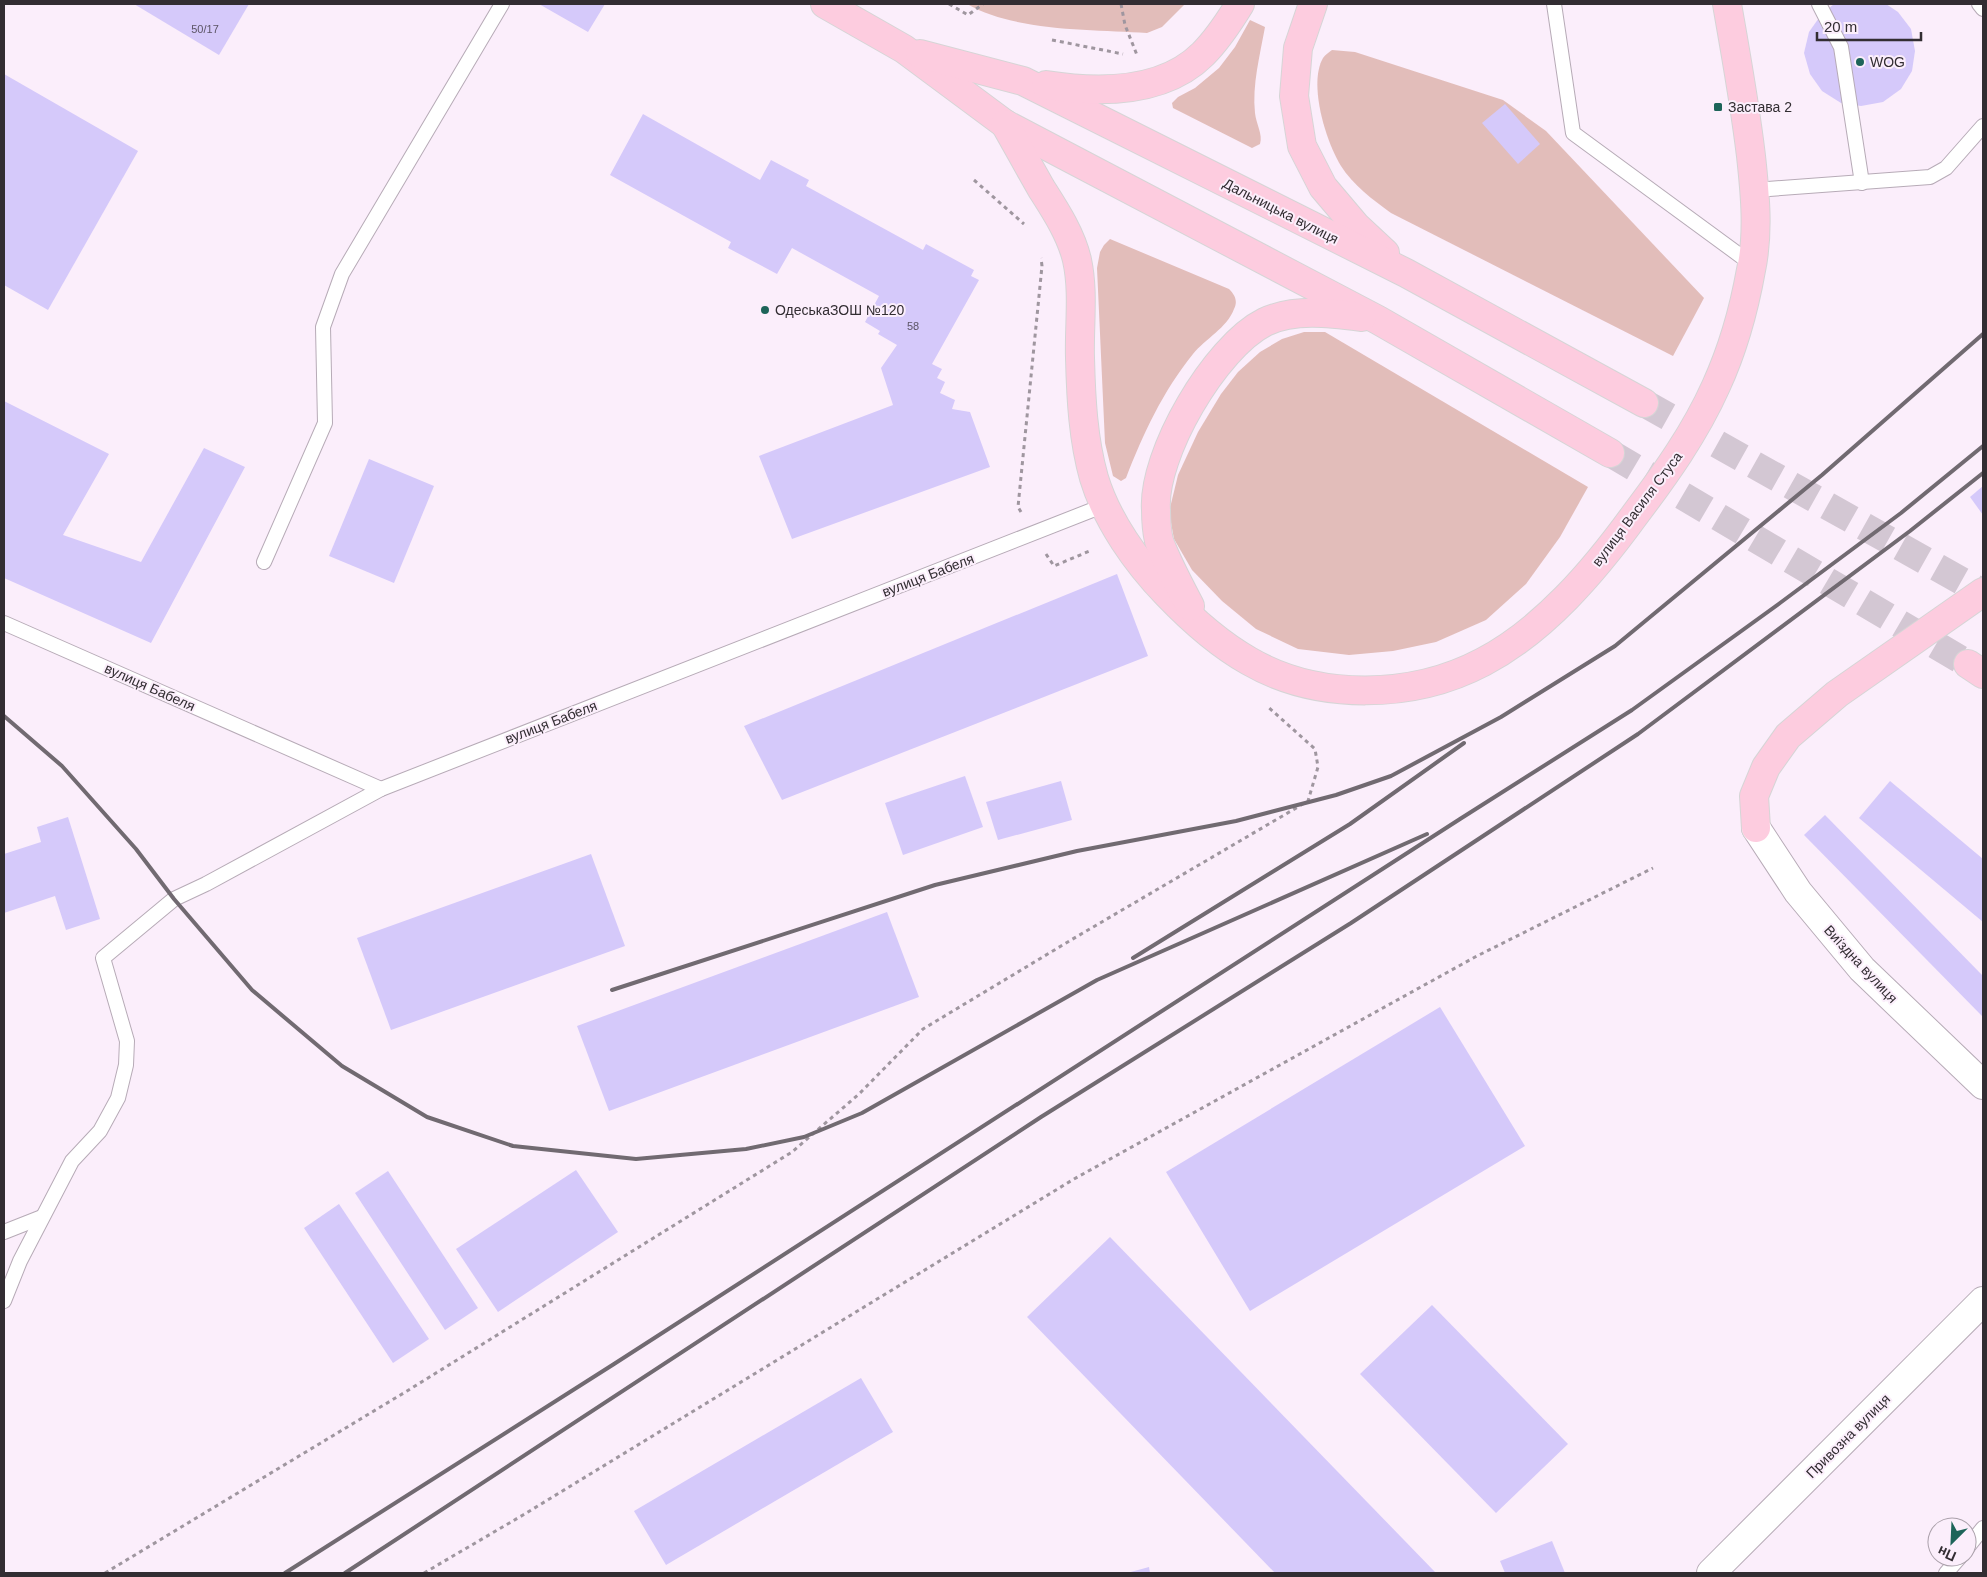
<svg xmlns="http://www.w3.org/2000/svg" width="1987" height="1577" viewBox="0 0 1987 1577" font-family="Arial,sans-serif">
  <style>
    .green { fill: #e2bdba }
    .building { fill: #d5c9fa }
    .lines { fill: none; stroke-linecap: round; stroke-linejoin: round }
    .primary-tunnel { stroke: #d3c7d3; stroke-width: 28; stroke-dasharray: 28 14; stroke-linecap: butt }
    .lane-casing { stroke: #b7abb7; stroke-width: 16 }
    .street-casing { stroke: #b7abb7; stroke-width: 30 }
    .primary-casing { stroke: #d6d5d6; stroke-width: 30 }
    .path { stroke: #9f969f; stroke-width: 3; stroke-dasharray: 4 4; stroke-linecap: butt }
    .lane { stroke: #fff; stroke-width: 14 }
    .street { stroke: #fff; stroke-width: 28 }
    .primary { stroke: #fdccdf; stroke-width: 28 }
    .rail { stroke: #716a71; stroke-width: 4 }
    .poi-dot { fill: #1d6459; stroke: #fbeefb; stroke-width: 2 }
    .labels { text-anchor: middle; stroke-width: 4; stroke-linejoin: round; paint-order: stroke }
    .number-label { font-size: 11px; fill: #5b5464 }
    .poi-label { font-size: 14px; fill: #322d32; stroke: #fbeefb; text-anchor: start }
    .street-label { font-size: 14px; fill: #322d32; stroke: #fbeefb }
  </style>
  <rect width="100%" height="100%" fill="#fbeefb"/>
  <!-- green -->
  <g class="green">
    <path d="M967,4H1185L1162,27L1147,33C1091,29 1016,32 967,4Z"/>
    <path d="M1250,20L1265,27C1260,55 1252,85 1255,113C1256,124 1263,134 1260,144L1252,148L1173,108L1172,103L1178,97L1195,88L1219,68L1235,47Z"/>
    <path d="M1332,50L1355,52L1503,100L1546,131L1704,298L1673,356L1391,213C1373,200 1353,185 1341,166C1326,142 1308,84 1323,58C1325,55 1329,52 1332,50Z"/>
    <path d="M1110,239L1229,289C1235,295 1238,301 1234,309C1227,328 1205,339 1193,354C1163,391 1143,434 1126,478L1121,481L1113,476L1105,443L1097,268L1100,252L1104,245Z"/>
    <polygon points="1304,332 1325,332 1588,487 1560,537 1526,584 1486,620 1436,642 1393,651 1349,655 1298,649 1256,629 1222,601 1192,570 1174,539 1169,512 1178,475 1198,432 1221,394 1238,372 1260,352 1282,339"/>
  </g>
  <!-- building -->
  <g class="building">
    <polygon points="134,4 249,4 219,55"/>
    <polygon points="539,4 605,4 588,32"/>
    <polygon points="1834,4 1886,4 1898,12 1911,29 1915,51 1912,71 1901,89 1883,102 1861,106 1841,103 1822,91 1810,74 1804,53 1809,32 1821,15"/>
    <polygon points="4,74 138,151 48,310 4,285"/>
    <polygon points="1505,104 1540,144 1518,164 1482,123"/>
    <polygon points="643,114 760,180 771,160 809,180 806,186 923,250 926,244 974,270 971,276 979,280 932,364 942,369 937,378 945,382 940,393 955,400 952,409 970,412 990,467 792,539 759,456 893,405 881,368 897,345 878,334 880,331 865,322 879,296 792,248 777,274 728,248 731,242 610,175"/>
    <polygon points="4,401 109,454 63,535 141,562 204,448 245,467 151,643 4,578"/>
    <polygon points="369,459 434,486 394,583 329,556"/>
    <polygon points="1983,486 1983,515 1970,497"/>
    <polygon points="1117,574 1148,656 782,800 744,726"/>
    <polygon points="965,776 983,827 903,855 885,803"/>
    <polygon points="1061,781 1072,820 998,840 986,802"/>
    <polygon points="1890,781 1983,859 1983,922 1859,818"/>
    <polygon points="1825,815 1983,976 1983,1017 1804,835"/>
    <polygon points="68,817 100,919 66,930 55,896 4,913 4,854 41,842 37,827"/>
    <polygon points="591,854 625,946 391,1030 357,938"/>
    <polygon points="887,912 919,997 609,1111 577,1026"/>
    <polygon points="1440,1007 1525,1146 1250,1311 1166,1172"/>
    <polygon points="576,1170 618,1232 498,1312 456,1249"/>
    <polygon points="388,1171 478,1308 445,1330 355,1193"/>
    <polygon points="339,1204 429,1339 393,1363 304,1228"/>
    <polygon points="1110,1237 1436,1573 1275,1573 1027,1317"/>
    <polygon points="1432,1305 1568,1444 1496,1513 1360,1374"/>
    <polygon points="861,1378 893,1432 666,1565 634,1511"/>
    <polygon points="1552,1541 1565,1573 1505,1573 1500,1561"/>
    <polygon points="1149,1567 1150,1573 1127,1573"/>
  </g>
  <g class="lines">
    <!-- primary-tunnel -->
    <g class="primary-tunnel">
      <polyline points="1644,403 1983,593"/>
      <polyline points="1610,453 1968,664"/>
    </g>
    <defs>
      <g id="lane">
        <polyline points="1554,4 1573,133 1753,265"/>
        <polyline points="1819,4 1841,47 1862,183"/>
        <polyline points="1979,4 1983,9"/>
        <polyline points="1755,190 1930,177 1946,168 1983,126"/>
        <polyline points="264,562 325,423 323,327 342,274 502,4"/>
        <polyline points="4,623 381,789"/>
        <polyline points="4,1232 42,1217"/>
        <polyline points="4,1301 20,1261 72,1161 100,1131 118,1098 126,1065 127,1041 103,958 174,899 206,884 381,789 1105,505"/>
        <polyline points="1967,1548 1983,1528"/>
        <polyline points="1946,1573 1960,1557"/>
      </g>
      <g id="street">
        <polyline points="1756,828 1798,892 1862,969 1983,1085"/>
        <polyline points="1711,1573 1983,1301"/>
      </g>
      <g id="primary">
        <polyline points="825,4 904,49 1005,124 1378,320 1610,453"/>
        <polyline points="1313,4 1298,48 1294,96 1302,146 1323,187 1356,226 1385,253"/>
        <polyline points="920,54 1023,81 1406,273 1644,403"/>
        <path d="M1046,85C1098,93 1163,94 1203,54C1218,39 1229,22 1240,4"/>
        <path d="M1005,124C1017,145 1029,167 1041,188C1055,210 1071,234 1077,260C1084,292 1079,325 1080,358C1081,398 1083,439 1094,478C1107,521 1137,563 1167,594C1191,619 1219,644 1249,661C1318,701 1413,699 1483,662C1544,630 1594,571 1634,516C1665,475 1695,433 1716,386C1733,349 1744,309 1751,270C1759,233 1755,193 1751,156C1745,105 1736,55 1727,4"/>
        <path d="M1190,606C1179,585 1167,563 1159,541C1157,532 1156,520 1156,510C1152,455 1215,347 1265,322C1294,308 1331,313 1362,317"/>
        <polyline points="1968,664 1983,674"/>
        <polyline points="1756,828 1754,796 1766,767 1788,736 1837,694 1983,592"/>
      </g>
    </defs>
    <!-- lane casing -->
    <use href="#lane" class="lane-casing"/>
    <!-- street casing -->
    <use href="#street" class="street-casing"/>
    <!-- primary casing -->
    <use href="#primary" class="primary-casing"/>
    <!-- path -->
    <g class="path">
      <polyline points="949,4 968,15 983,4"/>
      <polyline points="1121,4 1125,25 1137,55"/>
      <polyline points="1052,40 1123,54"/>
      <polyline points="974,180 1024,224"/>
      <polyline points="1021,512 1018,507 1042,266 1041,258"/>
      <polyline points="1046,554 1054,566 1092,550"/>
      <polyline points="105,1573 407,1391 792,1152 859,1094 923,1029 1071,940 1308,801 1318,767 1315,749 1267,706"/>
      <polyline points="424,1573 523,1515 1074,1179 1475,957 1653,868"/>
    </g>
    <!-- lane -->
    <use href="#lane" class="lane"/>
    <!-- street -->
    <use href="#street" class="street"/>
    <!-- primary -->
    <use href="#primary" class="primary"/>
    <!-- rail -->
    <g class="rail">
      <polyline points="4,716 62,766 136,849 174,899 252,990 342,1066 427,1117 513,1146 636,1159 746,1149 804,1137 862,1113 1097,980 1427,834"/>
      <polyline points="1133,958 1350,824 1464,743"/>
      <polyline points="612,990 935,885 1077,851 1236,821 1336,795 1391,776 1501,717 1615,646 1822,475 1983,334"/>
      <polyline points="285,1573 614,1364 1460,819 1632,710 1780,603 1901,513 1983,446"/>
      <polyline points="345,1573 1041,1117 1351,923 1638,734 1910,531 1983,473"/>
    </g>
  </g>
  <!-- markers -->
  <g class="poi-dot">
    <circle cx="1860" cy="62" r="5"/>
    <rect x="1713" y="102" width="10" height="10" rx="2.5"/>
    <circle cx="765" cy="310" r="5"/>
  </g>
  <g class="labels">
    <!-- number labels -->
    <g class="number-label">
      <text x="205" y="33">50/17</text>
      <text x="913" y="330">58</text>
    </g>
    <!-- poi labels -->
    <g class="poi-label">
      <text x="1870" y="67">WOG</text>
      <text x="1728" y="112">Застава 2</text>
      <text x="775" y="315">ОдеськаЗОШ №120</text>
    </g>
    <!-- street labels -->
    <g class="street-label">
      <text transform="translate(1281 211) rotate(27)" y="5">Дальницька вулиця</text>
      <text transform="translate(1637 509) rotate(-53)" y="5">вулиця Василя Стуса</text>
      <text transform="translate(928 575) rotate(-21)" y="5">вулиця Бабеля</text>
      <text transform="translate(150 687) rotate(24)" y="5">вулиця Бабеля</text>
      <text transform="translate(551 722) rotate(-21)" y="5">вулиця Бабеля</text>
      <text transform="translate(1861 964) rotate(47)" y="5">Виїздна вулиця</text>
      <text transform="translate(1848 1436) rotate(-45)" y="5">Привозна вулиця</text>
    </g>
  </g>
  <!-- border -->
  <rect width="1987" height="1577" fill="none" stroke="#322d32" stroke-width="10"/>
  <!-- north arrow -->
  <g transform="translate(1952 1542) rotate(204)"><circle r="24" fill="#fbeefb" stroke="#aba1ab"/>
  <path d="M0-4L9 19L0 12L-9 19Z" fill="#1d6459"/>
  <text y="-8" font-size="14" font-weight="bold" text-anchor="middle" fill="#322d32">Пн</text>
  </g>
  <!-- scale -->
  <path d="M1817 32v8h104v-8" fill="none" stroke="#322d32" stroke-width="2.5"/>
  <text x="1824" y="32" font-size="15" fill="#322d32" stroke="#fbeefb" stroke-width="4" paint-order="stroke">20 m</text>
</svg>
